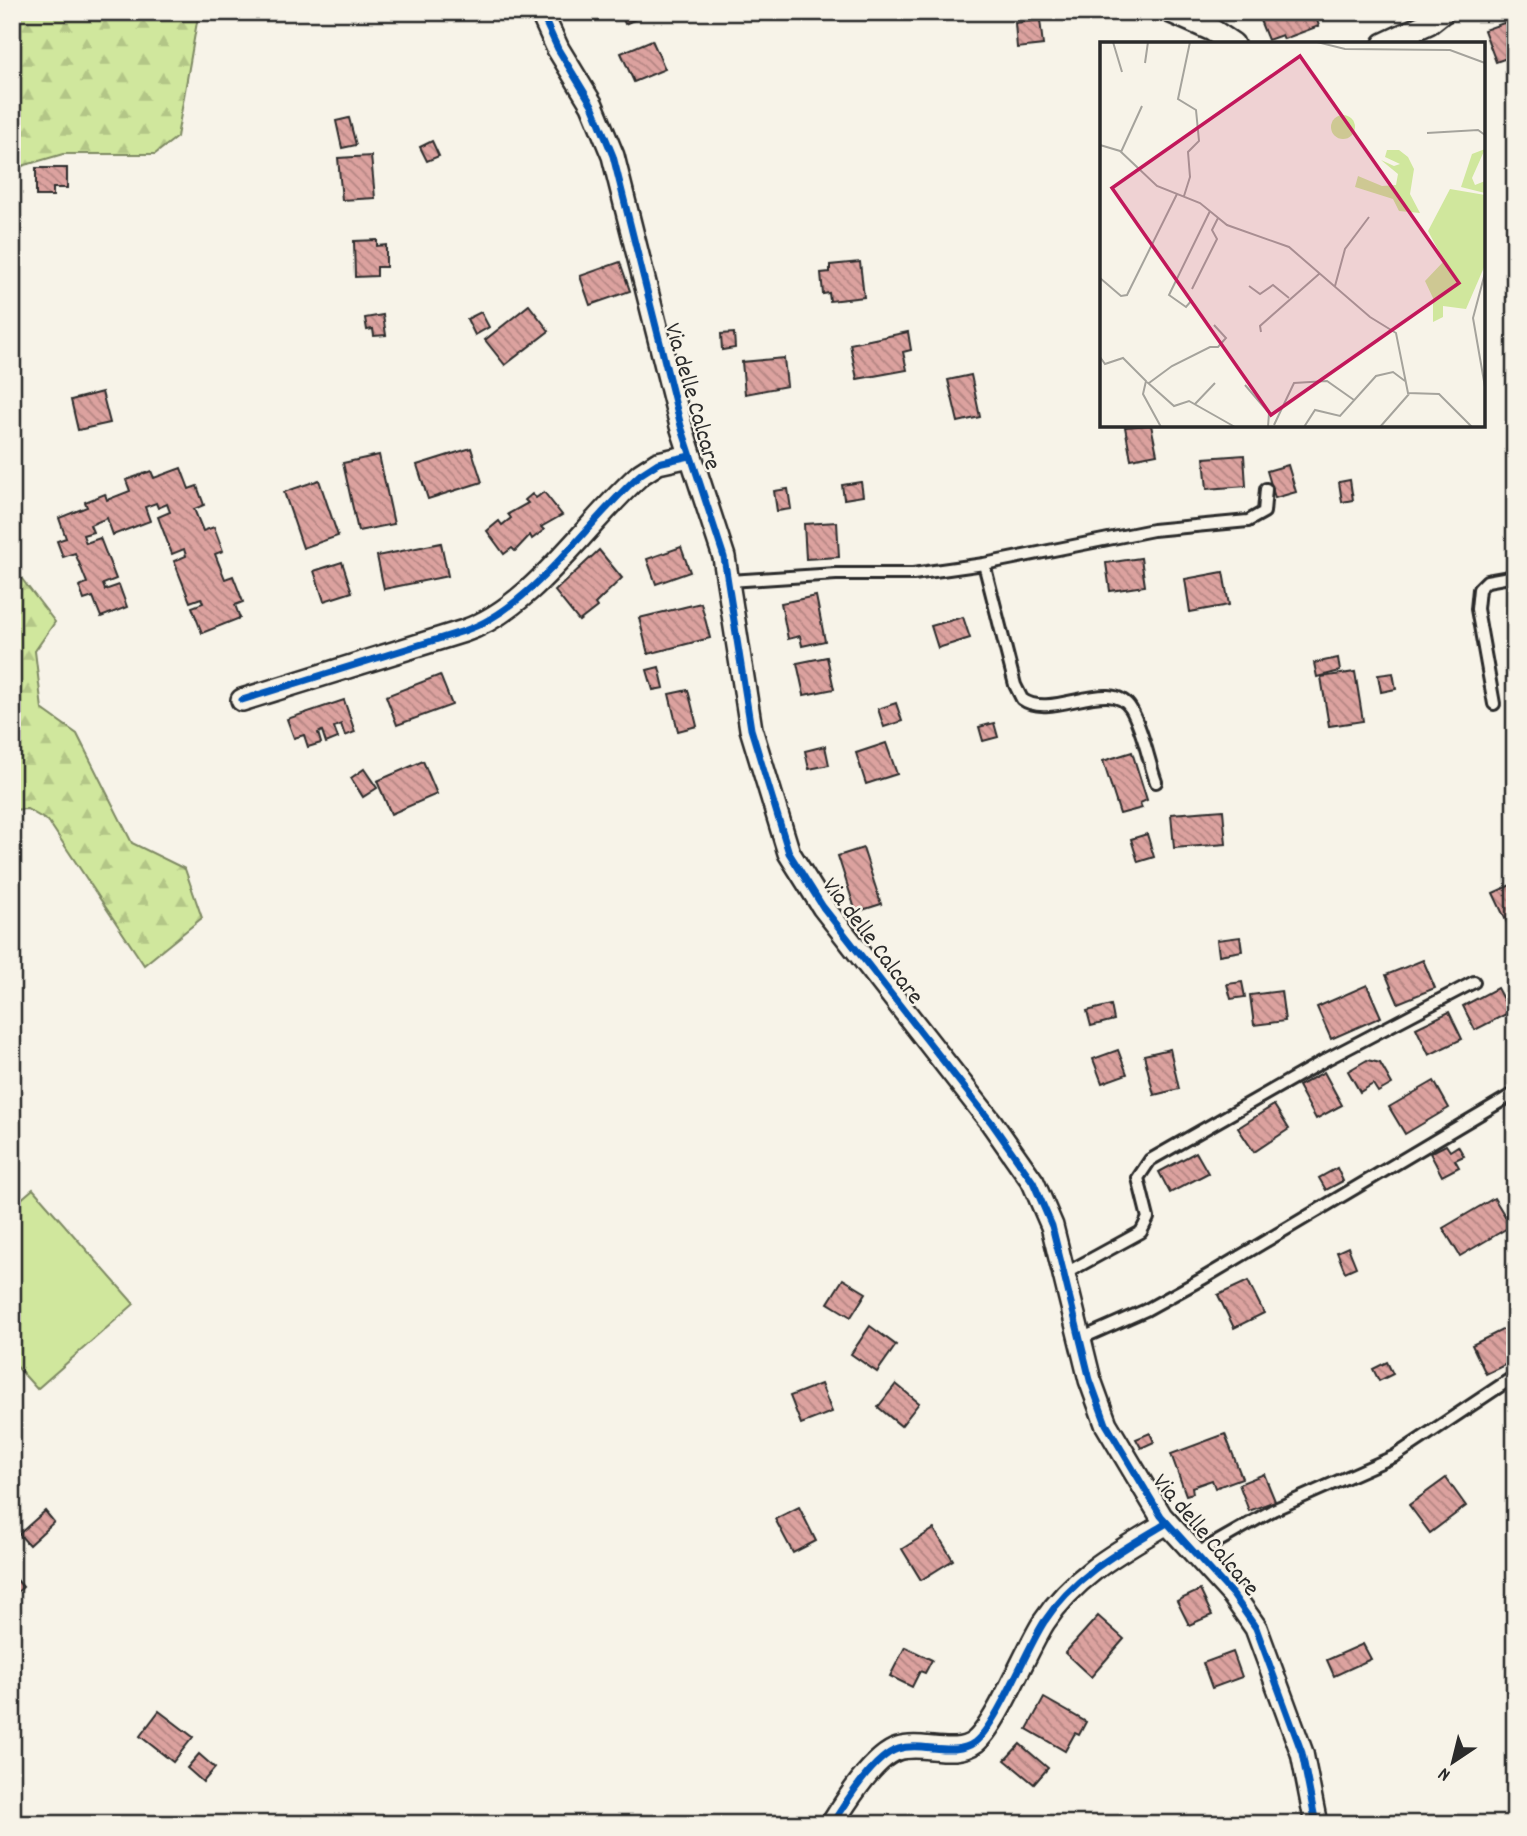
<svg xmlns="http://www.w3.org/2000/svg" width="1527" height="1836" viewBox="0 0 1527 1836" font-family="Dekko,sans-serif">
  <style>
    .green { fill: #d0e79d; stroke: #7e8964; stroke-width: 2 }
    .forest { fill: url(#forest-firs); stroke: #7e8964; stroke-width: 2 }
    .building { fill: url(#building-back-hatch); stroke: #2b2b2b; stroke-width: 2 }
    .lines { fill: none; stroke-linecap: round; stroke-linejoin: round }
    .service-casing { stroke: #2b2b2b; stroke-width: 16 }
    .minor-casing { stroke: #2b2b2b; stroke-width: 26 }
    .service { stroke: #f7f3e8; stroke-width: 10 }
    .minor { stroke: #f7f3e8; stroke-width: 21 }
    .cycleway-casing { stroke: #f7f3e8; stroke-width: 11 }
    .cycleway { stroke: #0057b8; stroke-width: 7 }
    .labels { text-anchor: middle; stroke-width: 5; stroke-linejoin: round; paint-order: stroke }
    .street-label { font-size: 24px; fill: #2b2b2b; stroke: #f7f3e8 }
    .inset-road { fill: none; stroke: #a5a39c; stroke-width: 2 }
    .view { fill: #c2185b; fill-opacity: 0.15; stroke: #c2185b; stroke-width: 3.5 }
    .inset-edge { fill: none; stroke: #2b2b2b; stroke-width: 3.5 }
  </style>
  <defs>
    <pattern id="forest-firs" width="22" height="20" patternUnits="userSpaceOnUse" patternTransform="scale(1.75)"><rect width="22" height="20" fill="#d0e79d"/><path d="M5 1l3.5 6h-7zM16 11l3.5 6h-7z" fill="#b3c687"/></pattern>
    <pattern id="building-back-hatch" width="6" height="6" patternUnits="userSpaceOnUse" patternTransform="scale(1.75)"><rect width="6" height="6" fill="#dca29f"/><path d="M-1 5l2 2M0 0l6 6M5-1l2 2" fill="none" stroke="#b38482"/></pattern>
  </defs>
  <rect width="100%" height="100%" fill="#f7f3e8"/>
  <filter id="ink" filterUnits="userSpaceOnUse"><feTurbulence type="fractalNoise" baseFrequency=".0143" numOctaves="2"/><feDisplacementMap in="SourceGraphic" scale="14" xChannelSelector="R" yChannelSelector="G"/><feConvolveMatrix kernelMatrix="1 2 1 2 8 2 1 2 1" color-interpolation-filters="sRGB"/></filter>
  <g filter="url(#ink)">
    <!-- green -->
    <polygon class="green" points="33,1189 134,1304 37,1389 12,1361 12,1207"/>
    <!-- forest -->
    <g class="forest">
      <polygon points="12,12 202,12 198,16 177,137 155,154 63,154 12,169"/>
      <polygon points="12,566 55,622 35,651 42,709 77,734 132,843 185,869 202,918 144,965 49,822 27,809 12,810"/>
    </g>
    <!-- building -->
    <g class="building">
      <polygon points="620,12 652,12 625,24"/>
      <polygon points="1274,12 1314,12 1319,26 1284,39 1282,35 1268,40 1259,18"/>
      <polygon points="1515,19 1515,55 1496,62 1484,30"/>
      <polygon points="1040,20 1043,45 1017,48 1015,23"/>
      <polygon points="652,40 665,69 634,82 621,53"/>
      <polygon points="349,118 356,145 342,148 336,121"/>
      <polygon points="432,141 439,156 427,161 420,147"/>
      <polygon points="371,156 375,198 342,200 338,158"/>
      <polygon points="36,168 67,168 67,188 53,188 53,196 36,196"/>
      <polygon points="377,240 377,246 386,245 386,267 377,267 377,276 355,277 354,241"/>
      <polygon points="620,262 630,291 590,305 580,276"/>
      <polygon points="860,262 864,297 830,301 829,293 823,294 821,273 830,272 830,265"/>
      <polygon points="529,305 549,331 505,365 485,340"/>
      <polygon points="481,312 489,327 475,335 467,319"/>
      <polygon points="383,315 386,335 374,336 373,329 367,330 365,318"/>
      <polygon points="908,332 911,350 903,352 907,370 857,379 850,344"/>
      <polygon points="734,333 735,348 722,350 721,334"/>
      <polygon points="784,358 787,386 745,394 742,362"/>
      <polygon points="971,375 980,417 958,422 948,380"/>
      <polygon points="102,392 110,423 78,430 71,400"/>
      <polygon points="1151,425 1157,454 1131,459 1125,427"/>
      <polygon points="471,448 482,482 428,499 417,465"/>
      <polygon points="379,455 394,524 358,531 343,463"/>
      <polygon points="1244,455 1246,486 1207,489 1204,458"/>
      <polygon points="1288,465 1296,492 1275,498 1267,471"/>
      <polygon points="181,468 189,489 197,486 204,505 194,509 203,531 214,527 223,551 215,554 225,579 233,576 243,602 235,605 240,618 202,633 192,607 203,603 201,598 190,602 174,561 186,556 184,549 172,554 158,517 170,512 167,504 158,508 156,503 145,507 150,521 113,535 107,518 90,525 93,532 83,535 86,543 100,538 116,579 103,584 105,590 119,585 127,607 101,617 93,597 84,600 79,586 87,583 75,553 63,557 57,541 66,538 59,518 87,507 85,502 105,494 107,500 130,491 126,480 151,471 154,478"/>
      <polygon points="319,480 338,536 303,548 284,492"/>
      <polygon points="1350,480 1353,500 1342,502 1339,482"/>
      <polygon points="861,482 863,496 844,499 842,485"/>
      <polygon points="788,489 791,509 777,511 774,491"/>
      <polygon points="544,492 562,515 541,527 544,530 532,539 530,535 515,551 512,548 504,554 487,531 499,521 502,525 511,518 508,514 528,503 525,500 532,494 536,498"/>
      <polygon points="837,522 839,557 806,559 804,524"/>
      <polygon points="441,543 448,576 384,589 377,556"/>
      <polygon points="681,547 690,572 656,584 647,559"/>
      <polygon points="599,550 622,578 595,604 597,607 579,621 555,591"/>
      <polygon points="1141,558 1145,586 1110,591 1106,563"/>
      <polygon points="342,562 352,592 324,601 314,571"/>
      <polygon points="1223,572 1229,605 1190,612 1185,579"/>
      <polygon points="816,596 825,641 802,646 800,636 788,639 781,603"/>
      <polygon points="701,603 710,638 648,654 639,618"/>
      <polygon points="963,617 970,638 938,648 931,626"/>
      <polygon points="827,657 834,689 804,695 797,663"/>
      <polygon points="1338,658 1340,671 1317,677 1314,663"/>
      <polygon points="659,667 664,688 653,690 647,670"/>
      <polygon points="1355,672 1363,721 1329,726 1321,677"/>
      <polygon points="1393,673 1396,689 1381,692 1378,675"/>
      <polygon points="440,675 452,705 397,725 386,696"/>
      <polygon points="688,690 697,726 678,731 669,694"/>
      <polygon points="344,700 355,732 345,736 341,724 334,727 338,738 326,743 322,731 318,733 321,743 308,747 304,735 294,738 287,719"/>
      <polygon points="896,703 902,721 884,727 878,709"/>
      <polygon points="994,723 998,737 983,741 979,727"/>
      <polygon points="886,743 897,774 866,784 856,753"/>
      <polygon points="825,746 829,765 809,769 805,751"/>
      <polygon points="1132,752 1147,800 1140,803 1142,808 1120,814 1103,761"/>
      <polygon points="423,761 437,794 391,814 377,781"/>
      <polygon points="364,769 377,788 363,797 351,778"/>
      <polygon points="1223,810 1226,844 1174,848 1171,814"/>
      <polygon points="1147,834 1154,857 1138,862 1131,839"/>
      <polygon points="863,848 881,904 856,912 838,856"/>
      <polygon points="1515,883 1515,924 1509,927 1493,893"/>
      <polygon points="1240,937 1242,951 1219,955 1217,940"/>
      <polygon points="1423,960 1435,988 1398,1003 1386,975"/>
      <polygon points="1242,982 1245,997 1231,999 1227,984"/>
      <polygon points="1367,985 1381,1017 1331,1039 1317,1007"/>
      <polygon points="1497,988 1510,1012 1475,1030 1463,1006"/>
      <polygon points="1281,991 1285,1021 1254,1025 1250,995"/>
      <polygon points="1111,1005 1114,1020 1091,1026 1087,1011"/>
      <polygon points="1449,1012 1462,1039 1429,1055 1416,1028"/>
      <polygon points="1170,1049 1179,1089 1154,1095 1144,1055"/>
      <polygon points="1118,1050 1127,1074 1102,1083 1093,1059"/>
      <polygon points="1367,1060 1380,1063 1392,1084 1378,1092 1373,1084 1360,1092 1348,1071"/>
      <polygon points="1324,1072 1342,1105 1316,1119 1298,1086"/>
      <polygon points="1434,1081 1449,1108 1405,1134 1389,1107"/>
      <polygon points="1274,1105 1289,1129 1254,1152 1238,1128"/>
      <polygon points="1446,1145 1450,1151 1458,1146 1464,1156 1455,1160 1459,1167 1442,1176 1430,1153"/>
      <polygon points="1196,1152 1208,1173 1170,1193 1159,1172"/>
      <polygon points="1337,1168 1343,1181 1326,1190 1319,1178"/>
      <polygon points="1494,1198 1511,1226 1460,1256 1443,1228"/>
      <polygon points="1348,1247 1356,1267 1345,1272 1337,1252"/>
      <polygon points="843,1279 866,1293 851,1317 828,1303"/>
      <polygon points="1248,1281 1264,1313 1234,1328 1218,1295"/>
      <polygon points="870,1326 896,1345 877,1372 851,1354"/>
      <polygon points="1508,1327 1515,1342 1515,1360 1486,1374 1472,1345"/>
      <polygon points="1387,1362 1393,1374 1379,1381 1373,1369"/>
      <polygon points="821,1384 832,1412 801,1424 790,1396"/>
      <polygon points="896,1384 919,1403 901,1426 878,1407"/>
      <polygon points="1150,1433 1154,1442 1141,1448 1136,1439"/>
      <polygon points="1225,1434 1242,1478 1215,1488 1212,1480 1192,1487 1193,1493 1186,1495 1171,1454"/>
      <polygon points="1264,1474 1275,1501 1249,1511 1239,1484"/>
      <polygon points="1446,1478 1466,1506 1430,1533 1409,1505"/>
      <polygon points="799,1507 816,1541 793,1553 775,1519"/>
      <polygon points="45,1511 54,1522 29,1545 19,1534"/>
      <polygon points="934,1529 953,1560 921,1580 902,1549"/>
      <polygon points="12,1574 23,1587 12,1597"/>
      <polygon points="1200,1590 1212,1615 1189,1625 1177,1601"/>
      <polygon points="1098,1616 1124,1639 1091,1677 1065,1653"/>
      <polygon points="1363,1644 1371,1659 1334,1676 1327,1660"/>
      <polygon points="905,1647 932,1660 925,1673 920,1671 912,1687 890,1676"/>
      <polygon points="1233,1652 1242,1677 1212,1688 1203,1663"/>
      <polygon points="1044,1698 1086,1722 1079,1735 1075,1733 1065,1751 1027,1729"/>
      <polygon points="159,1711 193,1737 173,1762 140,1736"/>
      <polygon points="1020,1744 1048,1768 1034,1784 1005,1760"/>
      <polygon points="199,1754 215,1768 203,1782 187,1768"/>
    </g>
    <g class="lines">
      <defs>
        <g id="service">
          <path d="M984,564L1015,685L1022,699C1051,721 1111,675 1131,709C1143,730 1148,759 1156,782"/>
          <polyline points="729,581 836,574 913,574 984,564 1153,530 1248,521 1264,512 1266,489"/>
          <polyline points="1494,704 1477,609 1479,589 1487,581 1515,576"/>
          <polyline points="1066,1273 1141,1232 1148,1218 1138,1178 1150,1160 1327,1059 1474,982"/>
          <polyline points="1080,1339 1146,1310 1202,1279 1515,1093"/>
          <polyline points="1196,1554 1273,1510 1395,1456 1515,1376"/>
        </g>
        <g id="minor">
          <polyline points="541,12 558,49 592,105 613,156 681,426 724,557 751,729 789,853 823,907 991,1122 1033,1182 1052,1226 1090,1380 1106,1424 1161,1516 1233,1595 1256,1628 1302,1753 1316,1824"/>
          <polyline points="1171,12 1212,30 1233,44"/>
          <polyline points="1384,44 1429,23 1443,12"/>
          <path d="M242,700L464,631C533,608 586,522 641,474L658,463L690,456"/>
          <path d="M832,1824C845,1803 874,1756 898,1749C922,1741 954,1758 975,1742C997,1724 1026,1650 1044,1622C1075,1575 1120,1551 1167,1523"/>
        </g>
      </defs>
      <!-- service casing -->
      <use href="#service" class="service-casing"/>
      <!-- minor casing -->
      <use href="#minor" class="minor-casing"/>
      <!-- service -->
      <use href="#service" class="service"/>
      <!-- minor -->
      <use href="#minor" class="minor"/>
      <defs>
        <g id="cycleway">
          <polyline points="541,12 558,49 592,105 613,156 681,426 724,557 751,729 789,853 823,907 991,1122 1033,1182 1052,1226 1090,1380 1106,1424 1161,1516 1233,1595 1256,1628 1302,1753 1316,1824"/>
          <path d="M242,700L464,631C533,608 586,522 641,474L658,463L690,456"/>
          <path d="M832,1824C845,1803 874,1756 898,1749C922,1741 954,1758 975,1742C997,1724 1026,1650 1044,1622C1075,1575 1120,1551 1167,1523"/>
        </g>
      </defs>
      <!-- cycleway casing -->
      <use href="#cycleway" class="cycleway-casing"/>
      <!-- cycleway -->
      <use href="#cycleway" class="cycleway"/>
    </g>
  </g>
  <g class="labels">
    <!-- street labels -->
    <g class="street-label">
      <text transform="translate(694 396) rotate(74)" y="8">Via delle Calcare</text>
      <text transform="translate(874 940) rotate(53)" y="8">Via delle Calcare</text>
      <text transform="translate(1207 1534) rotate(50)" y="8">Via delle Calcare</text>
    </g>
  </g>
  <!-- overview -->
  <g transform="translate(1100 42)">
    <rect width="385" height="385" fill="#f7f3e8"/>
    <path d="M231 85a12 12 0 1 1 24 0a12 12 0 1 1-24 0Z" fill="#d0e79d"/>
    <path d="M385,107L372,136L375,143L385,139V151L361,145L372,112ZM287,108H299L308,115L314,127L310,152L320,171L299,169L293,157L255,145L258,134L282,144L296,143L298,132L281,118L294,124L300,122L285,115ZM350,147L385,153V223L366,267L343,264V275L333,280V256L325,239L344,219L328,189Z" fill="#d0e79d"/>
    <path class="inset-road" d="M13,0L22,30M217,0L245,7L350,8L385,21M45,21L48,0M327,91L378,88L385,93M0,103L20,109L57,144L100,161L127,183L189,205L270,275L296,291L308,351L339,352L372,385M21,110L42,64M84,154L90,135L88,110L99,99L96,68L78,57L90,0M385,231L373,276L385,345M0,236L21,254L27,253L77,152M149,244L160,252L173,243L189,256M235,244L245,207L269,175M92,247L117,197L112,188L118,176M92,258L86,265L69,253L110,169M161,290L160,284L219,232M0,315L5,322L23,316L46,339L43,352L61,385M47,340L74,364L89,359L135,385M49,341L72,324L110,305H118L126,296L114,283M145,343L169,371L168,385M95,362L115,341M174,383L194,341L227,339L254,358M204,385L215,368L240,374L276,334L293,330L305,339M280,385L309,352"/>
    <path class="view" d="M200,14L359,241L171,373L12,146Z"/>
    <rect width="385" height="385" class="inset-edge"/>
  </g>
  <!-- margin -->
  <rect width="1527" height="1836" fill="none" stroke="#f7f3e8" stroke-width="42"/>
  <rect x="21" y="21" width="1485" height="1794" fill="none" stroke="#2b2b2b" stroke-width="2.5" filter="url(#ink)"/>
  <!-- north arrow -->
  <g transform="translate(1453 1762) rotate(215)" stroke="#f7f3e8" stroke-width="5" paint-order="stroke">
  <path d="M0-5L12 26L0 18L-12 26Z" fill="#2b2b2b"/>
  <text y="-10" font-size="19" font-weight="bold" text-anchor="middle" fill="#2b2b2b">N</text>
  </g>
</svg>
